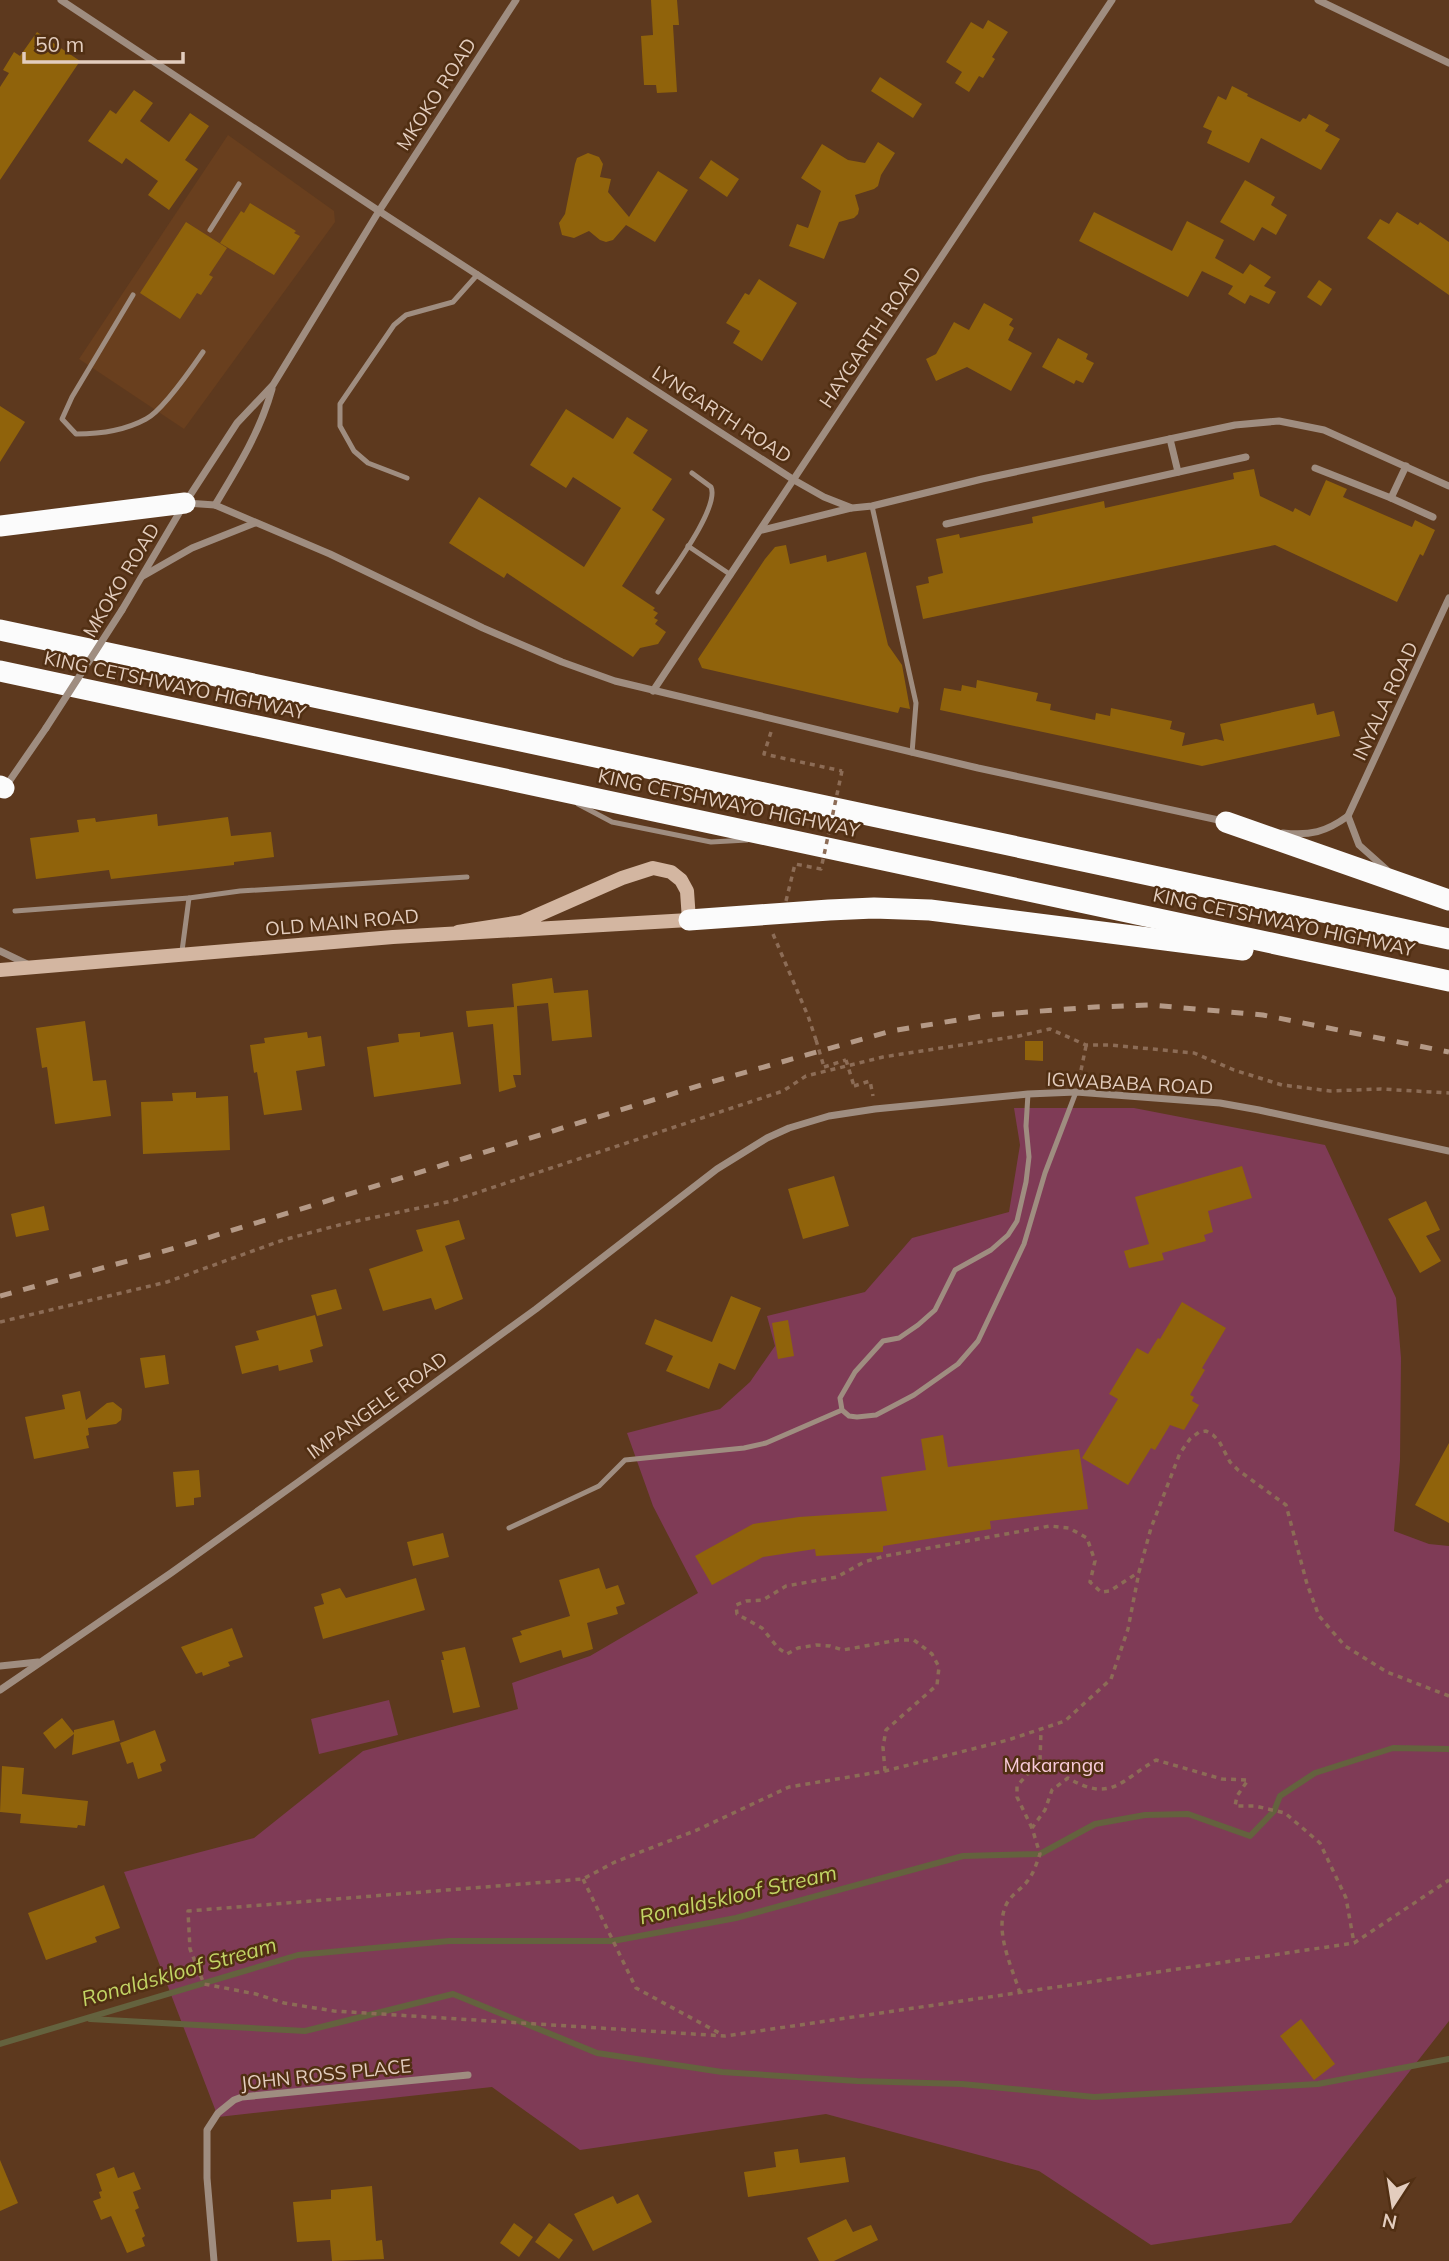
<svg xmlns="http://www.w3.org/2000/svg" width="1449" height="2261" viewBox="0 0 1449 2261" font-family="Mulish,sans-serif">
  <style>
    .built { fill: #693f1e }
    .green { fill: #7f3b56 }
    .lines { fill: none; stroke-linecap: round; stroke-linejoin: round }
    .stream { stroke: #64623e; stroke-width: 6 }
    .building { fill: #90630b }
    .path { stroke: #8c6c56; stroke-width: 3.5; stroke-dasharray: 5 5; stroke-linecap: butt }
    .lane { stroke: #9f8d80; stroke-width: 5 }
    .street { stroke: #9f8d80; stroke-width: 7 }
    .secondary { stroke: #d3b6a1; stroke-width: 14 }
    .highway { stroke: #fbfbfb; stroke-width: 21 }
    .rail { stroke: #b49986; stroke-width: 5; stroke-dasharray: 12 12; stroke-linecap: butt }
    .path-bridge { stroke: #8c6c56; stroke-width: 3.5; stroke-dasharray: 5 5; stroke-linecap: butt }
    .street-bridge { stroke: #9f8d80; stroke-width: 7 }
    .labels { text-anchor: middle; stroke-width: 5; stroke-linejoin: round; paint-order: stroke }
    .street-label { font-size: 19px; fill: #e3cdbe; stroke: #512f13 }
    .park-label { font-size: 19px; fill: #f8cad9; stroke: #512f13 }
    .water-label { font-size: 21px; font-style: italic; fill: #c2d464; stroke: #512f13 }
  </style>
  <rect width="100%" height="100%" fill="#5d391e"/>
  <!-- built -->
  <polygon class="built" points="228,135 334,211 335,222 184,429 79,359"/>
  <!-- green -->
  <g class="green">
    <polygon points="1014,1108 1134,1108 1325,1145 1396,1298 1401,1358 1400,1460 1394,1531 1429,1544 1449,1546 1449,2021 1291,2223 1151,2245 1039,2171 826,2114 580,2150 492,2087 218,2117 124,1872 254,1838 363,1751 518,1709 512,1683 590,1656 698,1593 653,1506 627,1433 720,1409 750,1382 775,1346 767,1316 865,1292 912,1238 1009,1212 1020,1145"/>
    <polygon points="389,1700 398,1735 319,1754 311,1719"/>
  </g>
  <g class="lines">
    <!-- stream -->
    <g class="stream">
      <polyline points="90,2019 305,2031 453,1994 597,2053 722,2072 857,2081 962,2084 1094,2097 1318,2084 1449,2059"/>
      <polyline points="0,2044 298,1955 449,1941 613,1941 736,1918 963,1856 1040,1854 1095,1824 1145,1815 1188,1814 1250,1836 1274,1811 1280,1796 1315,1773 1393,1748 1449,1749"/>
    </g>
  </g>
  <!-- building -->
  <g class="building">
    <polygon points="651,0 677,0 679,25 673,25 677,92 657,93 656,85 644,85 641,36 653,35"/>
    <polygon points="988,20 1008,32 992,57 995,59 983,78 979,76 969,92 955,83 962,72 946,62 971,22 983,29"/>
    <polygon points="37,32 80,61 0,180 0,87 9,73 3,70 14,52 20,56"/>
    <polygon points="880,77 922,104 913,118 871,91"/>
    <polygon points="1232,86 1248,94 1247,96 1300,122 1303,118 1306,119 1309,114 1329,125 1325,131 1340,139 1321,170 1261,138 1249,163 1207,143 1212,131 1203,127 1218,96 1226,100"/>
    <polygon points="134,90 153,103 140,121 169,142 190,113 209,126 185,160 198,169 169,210 148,195 158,181 126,158 122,164 88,141 110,110 116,114"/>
    <polygon points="878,142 895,153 881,175 878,186 874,189 855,195 859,209 858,214 854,218 839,222 824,259 789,246 797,224 808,228 821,191 801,178 822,144 848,160 865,163"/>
    <polygon points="588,153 599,157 603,164 600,177 611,179 608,192 629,217 658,171 688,190 655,242 626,225 613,240 606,242 600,240 589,231 574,238 562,235 559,223 565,214 575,164 577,158"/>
    <polygon points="711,160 739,179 727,197 699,178"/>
    <polygon points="1245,180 1275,197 1271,205 1287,215 1276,235 1262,227 1254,241 1220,222"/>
    <polygon points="250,203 296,231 294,233 300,236 274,275 220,243 241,211 244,213"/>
    <polygon points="1094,212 1172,251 1187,221 1224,240 1215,258 1243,274 1250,264 1271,277 1264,286 1276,292 1269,304 1250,295 1245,304 1228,294 1233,286 1202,271 1188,297 1079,241"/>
    <polygon points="1397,212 1418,225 1420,222 1449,242 1449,295 1367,238 1380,219 1389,224"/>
    <polygon points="186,222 227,248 209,275 213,277 201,295 197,293 180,319 140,293"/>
    <polygon points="759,279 797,303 762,361 733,343 740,331 726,323 745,293 749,295"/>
    <polygon points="1319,280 1332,289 1321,306 1307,297"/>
    <polygon points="984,303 1013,319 1009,325 1014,328 1008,340 1032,353 1011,391 967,367 936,381 926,359 936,354 954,322 969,330"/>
    <polygon points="1058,338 1088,354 1086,359 1094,363 1083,383 1076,380 1074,384 1042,367"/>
    <polygon points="0,406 25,422 0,462"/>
    <polygon points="566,409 613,439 627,417 648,430 633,453 672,479 652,510 665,519 622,586 655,608 653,610 658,613 654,618 658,620 655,624 666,632 658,644 640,648 633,657 507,573 504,578 449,543 479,497 584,567 621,508 573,477 566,488 530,465"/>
    <polygon points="1254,469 1260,496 1293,512 1295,508 1310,516 1326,480 1347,489 1343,497 1412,527 1415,520 1435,530 1423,556 1420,554 1397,602 1275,545 923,619 916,586 929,583 928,577 943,573 936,539 959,534 960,538 1033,523 1032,517 1104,501 1105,508 1159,496 1234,479 1233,473"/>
    <polygon points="786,545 790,564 826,555 827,562 866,552 888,645 902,665 910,709 900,707 898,713 702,668 698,659 765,559 775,547"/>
    <polygon points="977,680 1038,693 1036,701 1051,704 1050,710 1095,720 1096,713 1110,716 1111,708 1172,721 1170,729 1185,733 1182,746 1216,739 1224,741 1220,724 1314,703 1317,715 1334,711 1340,736 1202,766 940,710 944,688 961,691 962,685 976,688"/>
    <polygon points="157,814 158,826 228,817 231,836 271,832 274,857 234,862 234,865 111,879 109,870 36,879 30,838 79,832 77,820 95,818 96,822"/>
    <polygon points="552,978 554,993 588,990 592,1037 552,1041 548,1003 517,1006 521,1075 513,1075 516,1087 499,1092 493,1024 468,1027 466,1011 514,1007 512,984"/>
    <polygon points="85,1021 93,1081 106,1080 111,1116 55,1124 47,1067 42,1068 36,1028"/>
    <polygon points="307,1032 308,1038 321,1036 325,1066 296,1071 302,1110 264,1115 257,1072 254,1073 250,1045 265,1043 264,1038"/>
    <polygon points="420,1032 420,1037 453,1032 461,1084 374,1097 367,1047 399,1042 398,1034"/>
    <polygon points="1025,1041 1043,1041 1043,1061 1025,1060"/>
    <polygon points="196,1092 196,1098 228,1096 230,1150 143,1154 141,1102 173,1101 172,1093"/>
    <polygon points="1242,1166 1252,1198 1208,1211 1213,1232 1204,1235 1206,1241 1162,1253 1164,1260 1129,1268 1124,1251 1149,1244 1135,1197"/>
    <polygon points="834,1176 849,1226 803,1239 788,1189"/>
    <polygon points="1426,1201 1440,1230 1426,1236 1441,1261 1420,1273 1388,1219"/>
    <polygon points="44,1206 49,1230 16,1237 11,1214"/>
    <polygon points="459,1220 465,1239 445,1246 463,1299 435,1310 431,1298 383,1311 369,1269 423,1251 416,1230"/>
    <polygon points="336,1289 342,1309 317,1316 311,1295"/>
    <polygon points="731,1296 761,1308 735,1370 719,1363 709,1389 666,1371 673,1356 645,1344 655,1319 712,1342"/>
    <polygon points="1182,1302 1226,1328 1202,1368 1205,1370 1190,1395 1194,1397 1192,1401 1199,1405 1184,1430 1170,1425 1155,1450 1151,1448 1128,1485 1082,1458 1118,1399 1109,1394 1137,1348 1148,1354 1158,1338 1160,1339"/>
    <polygon points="315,1315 323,1346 310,1350 313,1362 279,1371 278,1365 242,1374 235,1346 259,1340 256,1331"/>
    <polygon points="788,1320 794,1356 778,1359 772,1323"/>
    <polygon points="165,1355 169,1384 145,1388 140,1358"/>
    <polygon points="80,1391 86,1420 107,1403 113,1402 122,1409 121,1420 116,1424 88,1428 89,1435 86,1436 89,1448 34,1459 25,1417 65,1409 62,1395"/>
    <polygon points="943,1435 948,1467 1079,1449 1088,1509 990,1521 991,1529 883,1546 883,1552 816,1556 815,1549 763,1557 712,1585 695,1556 753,1524 799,1517 887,1511 881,1477 926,1470 921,1439"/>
    <polygon points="1449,1443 1449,1523 1415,1505"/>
    <polygon points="199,1470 201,1497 194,1498 194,1505 176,1507 173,1472"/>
    <polygon points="443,1533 449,1557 413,1566 407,1542"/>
    <polygon points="599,1568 606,1589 618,1585 625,1604 616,1607 618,1614 587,1623 593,1649 563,1658 561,1650 520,1663 512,1638 522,1635 520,1631 570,1616 559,1580"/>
    <polygon points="416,1578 425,1610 323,1639 314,1607 324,1604 321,1594 340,1588 346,1598"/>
    <polygon points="232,1628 243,1657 228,1662 230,1666 203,1676 202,1672 196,1674 181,1647"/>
    <polygon points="465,1647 480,1707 453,1713 441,1660 444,1660 442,1652"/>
    <polygon points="62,1718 74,1733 74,1730 114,1720 120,1741 72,1755 74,1734 55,1749 43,1733"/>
    <polygon points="155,1730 166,1761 160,1764 162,1771 138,1779 133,1762 127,1764 120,1743"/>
    <polygon points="2,1766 24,1768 22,1794 88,1801 85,1826 78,1825 77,1828 20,1823 21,1814 0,1812"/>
    <polygon points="104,1885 120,1928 95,1937 97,1942 46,1960 28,1913"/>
    <polygon points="1301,2019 1335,2064 1314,2080 1280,2036"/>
    <polygon points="798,2149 800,2163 845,2157 849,2182 748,2197 744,2172 776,2167 774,2152"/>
    <polygon points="0,2160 18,2203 0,2211"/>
    <polygon points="114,2167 118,2178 134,2172 141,2189 133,2192 139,2208 135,2210 145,2236 142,2238 145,2246 127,2253 111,2216 101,2220 93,2201 101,2198 99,2192 102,2191 96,2174"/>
    <polygon points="372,2186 376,2241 382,2240 384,2259 332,2261 330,2240 297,2242 293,2202 331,2199 331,2190"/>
    <polygon points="638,2194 652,2222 593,2251 574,2214 613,2196 617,2204"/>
    <polygon points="846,2219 853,2232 871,2225 878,2240 834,2261 819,2261 807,2238"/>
    <polygon points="514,2223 533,2237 519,2257 500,2243"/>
    <polygon points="549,2223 573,2240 559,2259 535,2242"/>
  </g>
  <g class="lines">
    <!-- path -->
    <g class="path">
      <polyline points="771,732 764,754 842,771"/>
      <polyline points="773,934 808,1016 816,1040"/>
      <polyline points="824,1067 846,1060"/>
      <polyline points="1079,1080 1086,1046"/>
      <polyline points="854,1086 870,1081 873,1096"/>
      <polyline points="0,1322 167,1282 283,1240 343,1224 452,1201 783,1091 806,1076 883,1057 1019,1036 1050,1029 1086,1045 1110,1045 1194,1053 1234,1070 1282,1085 1330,1091 1381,1089 1449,1093"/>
      <polyline points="1449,1696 1387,1672 1345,1646 1319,1616 1307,1584 1286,1505 1238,1470 1230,1462 1219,1441 1213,1435 1206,1431 1199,1432 1190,1439 1180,1453 1151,1528 1139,1572 1128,1629 1111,1679 1065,1721 1008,1740 885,1771 789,1787 697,1830 615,1862 583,1879 188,1911 190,1949 204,1984 256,1994 284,2003 334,2011 725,2036 1354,1943 1449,1880"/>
      <polyline points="885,1771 883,1747 886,1730 937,1685 939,1667 932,1654 914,1640 898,1640 843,1650 830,1646 816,1645 798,1648 787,1654 778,1648 762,1628 737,1614 736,1605 746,1601 763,1600 786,1586 837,1577 864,1562 885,1556 1050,1526 1069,1528 1087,1538 1095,1561 1090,1582 1101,1592 1110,1591 1139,1572"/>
      <polyline points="1032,1828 1017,1797 1017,1786 1040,1760 1041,1731"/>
      <polyline points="583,1879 636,1988 721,2034"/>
      <path d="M1020,1993C1012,1967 993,1930 1007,1903C1013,1893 1023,1888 1029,1879C1034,1872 1037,1862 1040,1854L1032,1828L1045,1810L1052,1790L1068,1778C1111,1803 1120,1781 1156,1760L1222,1779L1248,1780L1237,1796L1235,1806H1255L1285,1813L1320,1843L1346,1898L1354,1943"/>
    </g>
    <!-- lane -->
    <g class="lane">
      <polyline points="210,230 239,184"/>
      <path d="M133,295L72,397L62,419L76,434C100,434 124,431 146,419C162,411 192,368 203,352"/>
      <polyline points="407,478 368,463 354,451 340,426 340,404 394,325 406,315 453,302 478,274"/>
      <polyline points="872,506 916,703 912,753"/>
      <polyline points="688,546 731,575"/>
      <path d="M658,592C671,572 720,507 711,487L692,473"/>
      <polyline points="578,804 612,822 711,842 747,840"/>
      <polyline points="15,911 189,898"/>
      <polyline points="182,951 189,898 240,891 467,877"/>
      <polyline points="1028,1094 1026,1126 1029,1157 1026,1182 1017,1221 1008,1235 991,1250 955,1270 935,1310 918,1325 899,1338 883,1341 855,1372 840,1398 842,1410 849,1416 857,1417 876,1415 914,1395 958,1364 978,1341 1024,1244 1045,1173 1076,1092"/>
      <polyline points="509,1528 599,1486 625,1460 744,1448 766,1443 842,1410"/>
    </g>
    <!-- street -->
    <g class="street">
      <polyline points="61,0 379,211 794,480 824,497 852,508 872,506 982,479 1235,425 1279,421 1324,430 1449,486"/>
      <polyline points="1318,0 1449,63"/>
      <polyline points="1170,439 1178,472"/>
      <polyline points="1315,468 1391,498 1433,517"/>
      <polyline points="1391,498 1406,466"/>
      <polyline points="186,503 215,505 330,554 483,628 562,662 615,681 978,768 1223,821"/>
      <path d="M215,505C238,467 260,432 272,389"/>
      <polyline points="946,524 1246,457"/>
      <polyline points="762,530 851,508"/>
      <polyline points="143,576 192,548 255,523"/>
      <polyline points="122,610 185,503 237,423 273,385 379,211 516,0"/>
      <polyline points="653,691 1112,0"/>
      <polyline points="6,786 46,728"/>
      <polyline points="1348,816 1359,845 1387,870"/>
      <path d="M1283,833C1310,836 1326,832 1348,816L1449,598"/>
      <polyline points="0,951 27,964"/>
      <polyline points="0,1666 38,1662"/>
      <polyline points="0,1690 171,1573 301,1480 536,1309 717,1169 767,1138 789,1128 829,1116 875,1109 1028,1094 1076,1092 1220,1103 1259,1110 1449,1151"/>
      <polyline points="214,2261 207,2178 207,2130 218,2113 234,2100 242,2097 468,2075"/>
    </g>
    <!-- secondary -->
    <polyline class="secondary" points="0,970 393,937 689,920 687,891 681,880 671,872 653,868 622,878 522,922 458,932"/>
    <!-- highway -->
    <g class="highway">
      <polyline points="0,526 185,503"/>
      <polyline points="0,630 1449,939"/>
      <polyline points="0,671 1449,981"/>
      <polyline points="0,786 4,788"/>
      <polyline points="1226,822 1449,900"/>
      <polyline points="689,920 829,910 874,908 930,910 1243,950"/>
    </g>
    <!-- rail -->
    <polyline class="rail" points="0,1296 175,1248 711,1082 891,1031 988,1015 1095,1007 1151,1005 1263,1015 1449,1052"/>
    <!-- path-bridge -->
    <g class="path-bridge">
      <polyline points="786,901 795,864 821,869 842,771"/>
      <polyline points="816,1040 824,1067"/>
      <polyline points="846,1060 854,1086"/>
    </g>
    <!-- street-bridge -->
    <polyline class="street-bridge" points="46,728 122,610"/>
  </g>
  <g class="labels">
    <!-- street labels -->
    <g class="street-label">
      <text transform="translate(436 94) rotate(-57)" y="7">MKOKO ROAD</text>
      <text transform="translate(870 337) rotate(-56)" y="7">HAYGARTH ROAD</text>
      <text transform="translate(722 414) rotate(33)" y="7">LYNGARTH ROAD</text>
      <text transform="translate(121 580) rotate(-59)" y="7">MKOKO ROAD</text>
      <text transform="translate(175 685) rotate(12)" y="7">KING CETSHWAYO HIGHWAY</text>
      <text transform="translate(1385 701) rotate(-65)" y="7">INYALA ROAD</text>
      <text transform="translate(729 803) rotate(12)" y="7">KING CETSHWAYO HIGHWAY</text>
      <text transform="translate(342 922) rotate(-5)" y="7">OLD MAIN ROAD</text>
      <text transform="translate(1284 922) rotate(12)" y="7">KING CETSHWAYO HIGHWAY</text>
      <text transform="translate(1130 1083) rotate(3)" y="7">IGWABABA ROAD</text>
      <text transform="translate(377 1405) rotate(-36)" y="7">IMPANGELE ROAD</text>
      <text transform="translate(326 2074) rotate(-6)" y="7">JOHN ROSS PLACE</text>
    </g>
    <!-- park labels -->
    <g class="park-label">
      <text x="1054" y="1772">Makaranga</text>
    </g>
    <!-- water labels -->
    <g class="water-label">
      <text transform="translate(738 1895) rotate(-13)" y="7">Ronaldskloof Stream</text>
      <text transform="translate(179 1972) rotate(-16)" y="7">Ronaldskloof Stream</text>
    </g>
  </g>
  <!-- north arrow -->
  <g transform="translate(1393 2205) rotate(192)" stroke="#512f13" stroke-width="5" paint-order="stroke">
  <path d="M0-5L12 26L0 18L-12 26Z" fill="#e3cdbe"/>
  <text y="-10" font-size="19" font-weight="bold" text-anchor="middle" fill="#e3cdbe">N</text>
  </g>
  <!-- scale -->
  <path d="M24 52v10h159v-10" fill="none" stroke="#e3cdbe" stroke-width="3.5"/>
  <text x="35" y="52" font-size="21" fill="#e3cdbe" stroke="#512f13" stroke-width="5" paint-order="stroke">50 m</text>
</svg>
